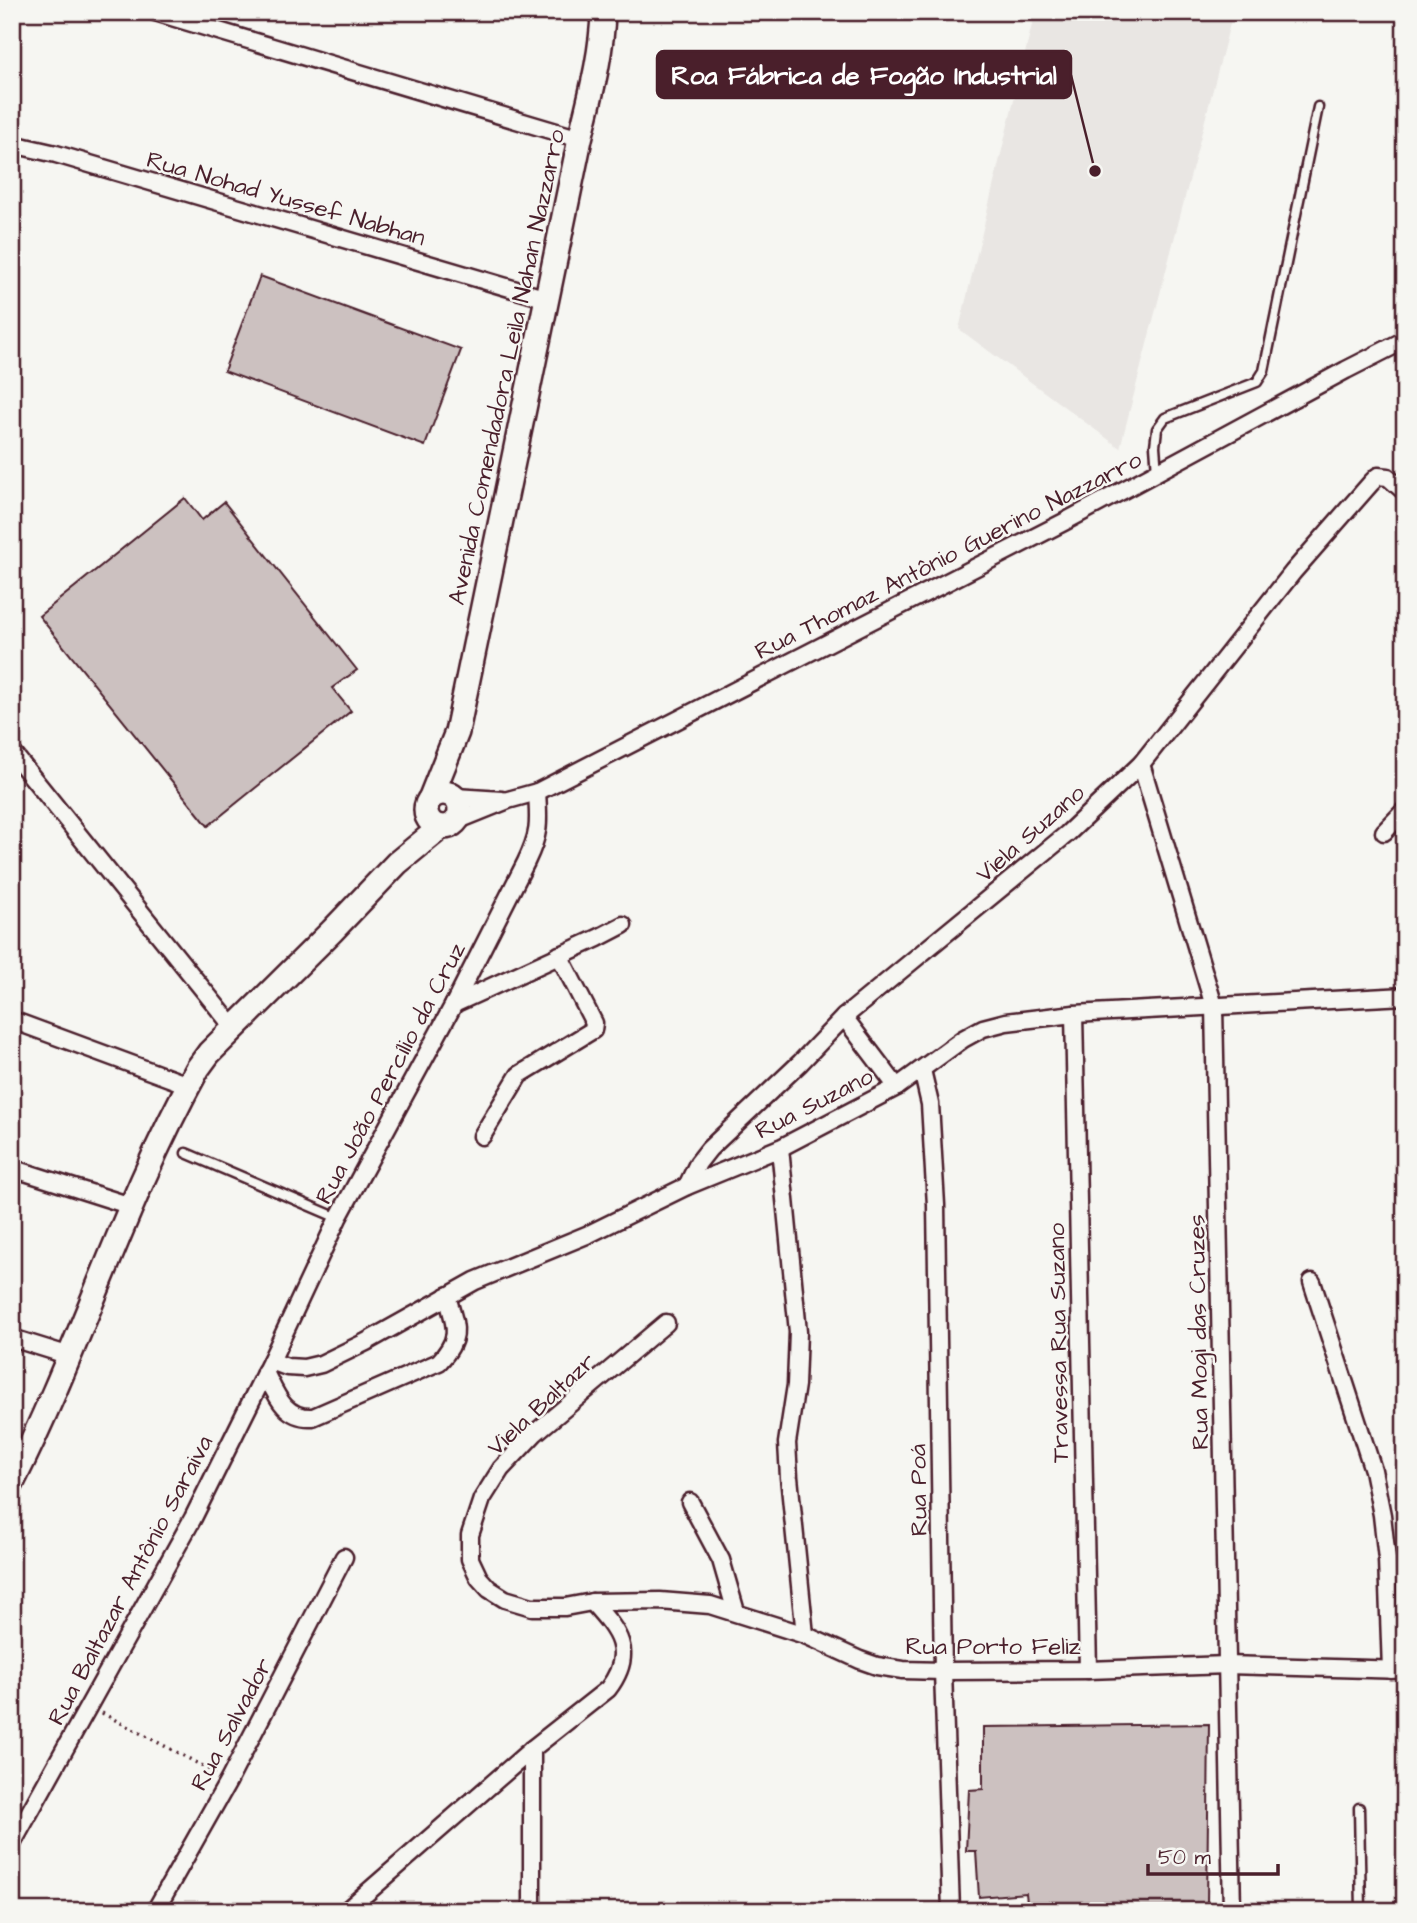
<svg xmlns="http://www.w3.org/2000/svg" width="1417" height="1923" viewBox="0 0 1417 1923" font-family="'Architects Daughter',sans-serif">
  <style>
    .built { fill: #e9e6e3 }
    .building { fill: #ccc1c0; stroke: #4a1f2b; stroke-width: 2 }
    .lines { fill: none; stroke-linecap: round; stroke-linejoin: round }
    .lane-casing { stroke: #4a1f2b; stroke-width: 13 }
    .street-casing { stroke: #4a1f2b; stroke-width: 21 }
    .secondary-casing { stroke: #4a1f2b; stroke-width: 28 }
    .path { stroke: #4a1f2b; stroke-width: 3.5; stroke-dasharray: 2 5; stroke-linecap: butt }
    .lane { stroke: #f6f6f2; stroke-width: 8 }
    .street { stroke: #f6f6f2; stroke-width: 16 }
    .secondary { stroke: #f6f6f2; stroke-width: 23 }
    .labels { text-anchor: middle; stroke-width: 5; stroke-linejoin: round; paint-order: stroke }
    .street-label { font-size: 24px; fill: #4a1f2b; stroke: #f6f6f2 }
    .leader { fill: none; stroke: #4a1f2b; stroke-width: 2.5 }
    .callout-dot { fill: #4a1f2b; stroke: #f6f6f2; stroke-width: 2.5 }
    .callout { fill: #4a1f2b; stroke: #4a1f2b; stroke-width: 2.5 }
    .callout-label { font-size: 26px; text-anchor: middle; font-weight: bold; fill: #fff }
  </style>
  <rect width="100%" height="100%" fill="#f6f6f2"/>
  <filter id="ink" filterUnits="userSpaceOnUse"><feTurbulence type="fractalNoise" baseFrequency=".0143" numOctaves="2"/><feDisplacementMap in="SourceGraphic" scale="14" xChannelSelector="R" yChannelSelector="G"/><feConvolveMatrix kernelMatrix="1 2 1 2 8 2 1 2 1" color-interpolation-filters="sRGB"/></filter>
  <g filter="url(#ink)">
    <!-- built -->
    <polygon class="built" points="1035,12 1233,12 1120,448 959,329"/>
    <!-- building -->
    <g class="building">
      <polygon points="260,276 461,350 425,446 224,371"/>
      <polygon points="185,498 202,520 224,502 357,670 332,688 351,711 208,826 39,616"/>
      <polygon points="1209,1724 1207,1906 1192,1911 1028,1911 1026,1893 979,1897 976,1851 966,1851 969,1790 983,1789 983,1727"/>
    </g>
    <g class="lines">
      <defs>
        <g id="lane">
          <polyline points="1157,472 1155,446 1157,429 1165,418 1257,382 1264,371 1318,107"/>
          <polyline points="186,1153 338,1218"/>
          <polyline points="1359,1808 1361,1911"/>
        </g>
        <g id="street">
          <polyline points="155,12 580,139"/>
          <polyline points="12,144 56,154 547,299"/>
          <polyline points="12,752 234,1028"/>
          <polyline points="1141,764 1214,1006 1232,1911"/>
          <polyline points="455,797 502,800"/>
          <polyline points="456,821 508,800 537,792 1064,522 1346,370 1405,340"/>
          <polyline points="1384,832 1405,810"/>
          <polyline points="454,1004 598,938 623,925"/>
          <polyline points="1074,1014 1088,1670"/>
          <polyline points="844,1017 897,1087"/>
          <polyline points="12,1020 188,1085"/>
          <polyline points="922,1070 930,1104 936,1205 943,1671 951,1911"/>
          <polyline points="482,1136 519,1075 593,1030 594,1023 559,955"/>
          <polyline points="780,1148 798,1332 796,1385 787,1443 789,1477 805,1635"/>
          <polyline points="12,1168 131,1206"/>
          <polyline points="687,1186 698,1163 709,1149 800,1063 844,1017 1067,834 1141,764 1293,572 1371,483 1378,476 1388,477 1405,492"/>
          <polyline points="1312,1282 1373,1470 1382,1515 1387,1559 1391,1670"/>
          <polyline points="666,1323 535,1433 501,1469 482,1499 470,1535 470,1559 479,1578 489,1589 505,1599 532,1607 565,1607 592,1602 660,1601 710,1605 805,1635 860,1660 877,1666 903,1670 943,1671 1088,1670 1227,1665 1405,1670"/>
          <polyline points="12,1338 70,1356"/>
          <polyline points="271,1361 287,1367 304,1368 321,1364 366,1342 475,1281 589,1234 687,1186 780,1148 897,1087 963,1039 983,1028 1006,1022 1074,1014 1405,996"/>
          <path d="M265,1372C276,1394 284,1419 313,1417L439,1362C463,1336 455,1326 447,1296"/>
          <polyline points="690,1502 721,1560 736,1612"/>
          <path d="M12,1844L193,1518L271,1361L338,1218L454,1004L526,862C540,833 539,824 537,792"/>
          <polyline points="155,1911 229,1780 344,1557"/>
          <path d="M346,1911L532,1749L608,1689C636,1652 618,1631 592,1602"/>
          <polyline points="532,1911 532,1749"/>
        </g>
        <g id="secondary">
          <circle cx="443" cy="810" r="17"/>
          <path d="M431,797L457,732L580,139C590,97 602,55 603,12"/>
          <path d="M12,1483C80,1348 124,1201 198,1068L209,1053L332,931L397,863L441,827"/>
        </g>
      </defs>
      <!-- lane casing -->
      <use href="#lane" class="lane-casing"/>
      <!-- street casing -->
      <use href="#street" class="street-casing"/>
      <!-- secondary casing -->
      <use href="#secondary" class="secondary-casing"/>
      <!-- path -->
      <polyline class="path" points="102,1713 216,1773"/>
      <!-- lane -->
      <use href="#lane" class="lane"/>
      <!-- street -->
      <use href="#street" class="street"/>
      <!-- secondary -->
      <use href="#secondary" class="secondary"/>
    </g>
  </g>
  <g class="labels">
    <!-- street labels -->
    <g class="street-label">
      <text transform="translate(286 198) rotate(16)" y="8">Rua Nohad Yussef Nabhan</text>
      <text transform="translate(506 367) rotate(-78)" y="8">Avenida Comendadora Leila Nahan Nazzarro</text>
      <text transform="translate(948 555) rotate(-27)" y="8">Rua Thomaz Antônio Guerino Nazzarro</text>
      <text transform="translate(1030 833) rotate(-41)" y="8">Viela Suzano</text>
      <text transform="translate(390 1073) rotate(-62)" y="8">Rua João Percílio da Cruz</text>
      <text transform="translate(814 1103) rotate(-27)" y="8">Rua Suzano</text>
      <text transform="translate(1198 1332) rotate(-91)" y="8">Rua Mogi das Cruzes</text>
      <text transform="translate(1058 1343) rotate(-91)" y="8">Travessa Rua Suzano</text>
      <text transform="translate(541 1404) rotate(-43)" y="8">Viela Baltazr</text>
      <text transform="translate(918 1490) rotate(-91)" y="8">Rua Poá</text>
      <text transform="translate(130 1580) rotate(-62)" y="8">Rua Baltazar Antônio Saraiva</text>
      <text x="993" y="1654">Rua Porto Feliz</text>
      <text transform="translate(231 1724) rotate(-62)" y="8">Rua Salvador</text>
    </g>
  </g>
  <!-- callouts -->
  <path class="leader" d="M1095 171L1071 75"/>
  <circle class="callout-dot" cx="1095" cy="171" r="7"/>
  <rect class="callout" x="657" y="51" width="414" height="47" rx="7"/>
  <g class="callout-label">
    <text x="864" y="84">Roa Fábrica de Fogão Industrial</text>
  </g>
  <!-- margin -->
  <rect width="1417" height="1923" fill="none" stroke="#f6f6f2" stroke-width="42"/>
  <rect x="21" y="21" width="1375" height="1881" fill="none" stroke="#4a1f2b" stroke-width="2.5" filter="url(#ink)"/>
  <!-- scale -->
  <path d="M1148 1864v10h130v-10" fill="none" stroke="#4a1f2b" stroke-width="3.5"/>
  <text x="1158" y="1864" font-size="21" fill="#4a1f2b" stroke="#f6f6f2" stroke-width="5" paint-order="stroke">50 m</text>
</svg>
